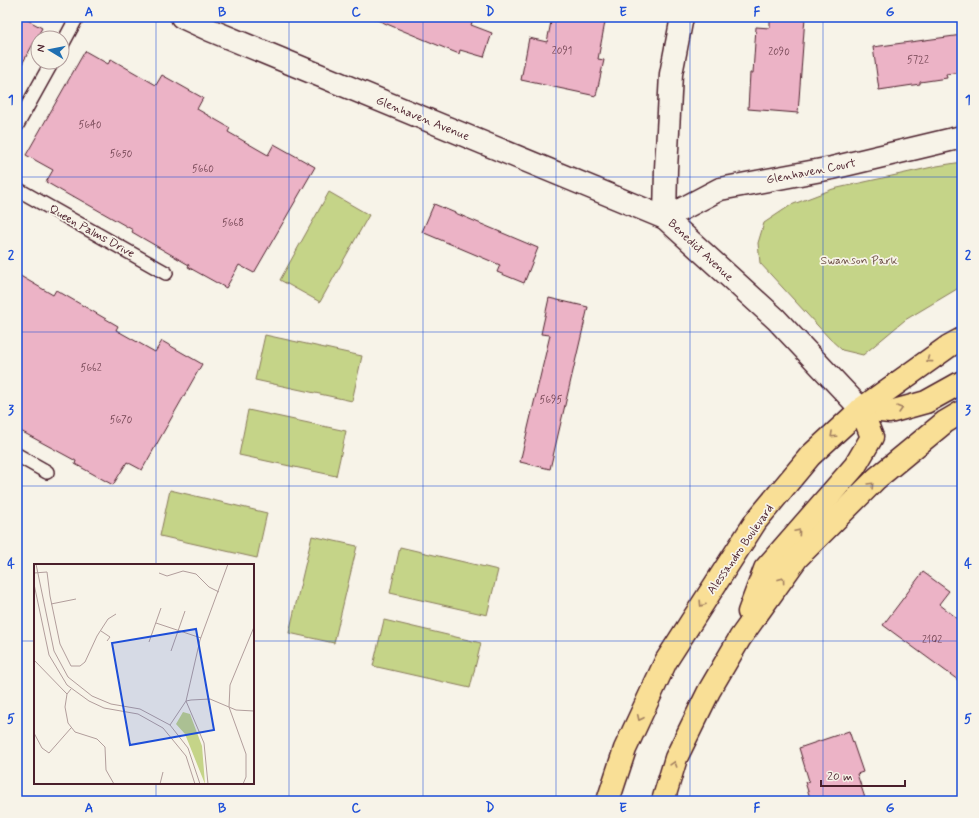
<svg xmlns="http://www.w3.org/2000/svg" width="979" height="818" viewBox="0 0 979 818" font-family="Mynerve,sans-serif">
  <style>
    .green { fill: #c5d488; stroke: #887a5a }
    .building { fill: #ecb3c6; stroke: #4a1f2b }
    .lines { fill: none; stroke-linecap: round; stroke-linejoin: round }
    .service-casing { stroke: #4a1f2b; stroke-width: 16 }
    .minor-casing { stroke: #4a1f2b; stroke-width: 25 }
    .primary-casing { stroke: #4a1f2b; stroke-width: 25 }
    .service { stroke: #f7f3e8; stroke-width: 13 }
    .minor { stroke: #f7f3e8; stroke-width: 22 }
    .primary { stroke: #f9df96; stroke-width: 22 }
    .oneway { stroke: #a27f60 }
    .grid { fill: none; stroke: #1d4ed8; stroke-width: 1; stroke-opacity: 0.55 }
    .labels { text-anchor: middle; stroke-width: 3.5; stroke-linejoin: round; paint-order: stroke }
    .number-label { font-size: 10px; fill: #724452 }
    .street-label { font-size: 12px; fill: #4a1f2b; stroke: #f7f3e8 }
    .park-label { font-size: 12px; fill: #694c42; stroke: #f7f3e8 }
    .inset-road { fill: none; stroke: #b29e9c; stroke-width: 1 }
    .view { fill: #1d4ed8; fill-opacity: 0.15; stroke: #1d4ed8; stroke-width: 2 }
    .inset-edge { fill: none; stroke: #4a1f2b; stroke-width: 2 }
    .neatline { fill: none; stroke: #1d4ed8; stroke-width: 1.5 }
    .grid-label { font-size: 13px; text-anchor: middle; font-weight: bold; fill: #1d4ed8 }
  </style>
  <rect width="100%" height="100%" fill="#f7f3e8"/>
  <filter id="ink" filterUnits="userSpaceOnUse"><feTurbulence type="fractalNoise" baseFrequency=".025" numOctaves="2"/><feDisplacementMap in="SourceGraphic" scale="8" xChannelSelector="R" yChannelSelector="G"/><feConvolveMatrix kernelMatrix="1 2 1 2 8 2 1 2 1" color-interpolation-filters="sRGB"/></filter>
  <g filter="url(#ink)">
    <!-- green -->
    <g class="green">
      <polygon points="962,162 962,286 905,320 863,355 842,350 829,338 760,263 758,243 764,223 791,205 833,189 937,166"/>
      <polygon points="329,192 369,215 320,302 280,280"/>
      <polygon points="265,335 362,356 352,401 255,380"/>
      <polygon points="248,410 346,431 336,476 239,455"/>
      <polygon points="170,490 267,513 257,558 160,536"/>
      <polygon points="312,536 357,546 334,643 289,633"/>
      <polygon points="400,547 498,570 487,615 390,593"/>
      <polygon points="384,620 481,643 470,688 373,666"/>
    </g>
    <!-- building -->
    <g class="building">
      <polygon points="17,17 22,17 42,28 17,73"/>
      <polygon points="370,17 474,17 471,25 492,33 484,57 460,50 459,54"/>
      <polygon points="552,17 606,17 598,59 604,60 596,96 521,80 529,38 547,42"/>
      <polygon points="770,17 805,17 798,113 748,109 750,73 753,73 756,27 770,28"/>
      <polygon points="962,35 962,72 946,74 947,78 920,82 920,84 879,90 873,47"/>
      <polygon points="85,51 108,64 111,59 156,85 162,75 203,98 197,109 230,128 228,132 268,155 274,144 315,167 254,273 239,265 226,288 188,267 189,265 132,232 133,230 73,196 72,197 46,182 53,170 26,155"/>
      <polygon points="434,204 538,248 524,283 497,272 500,265 422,232"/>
      <polygon points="17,274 53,295 56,290 118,326 116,330 155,352 162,341 202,364 142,470 127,462 113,485 75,464 76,461 17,429"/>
      <polygon points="549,298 588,307 550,469 520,462 550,335 541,334"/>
      <polygon points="923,572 949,591 939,604 962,622 962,683 883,625"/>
      <polygon points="849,731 863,772 857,774 866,801 811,801 805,782 809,781 799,748"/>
    </g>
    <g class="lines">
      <defs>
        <g id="service">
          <polyline points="62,45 77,17"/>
          <polyline points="17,125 52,62"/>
          <polyline points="17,189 166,273"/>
          <polyline points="17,455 47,472"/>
        </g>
        <g id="minor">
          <polyline points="182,17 210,30 665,218 720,189 832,168 962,137"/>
          <polyline points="682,17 671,74 666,169 665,218 776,319 861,409"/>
        </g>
        <g id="primary">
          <polyline points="861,409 890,412 926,402 962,382"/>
          <polyline points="749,612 765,569 855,466 872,437 861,409"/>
          <polyline points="608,801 625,749 666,661 756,521 810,456 861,409 949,346 962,339"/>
          <polyline points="663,801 676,758 709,691 740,638 797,558 877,478 945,422 962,412"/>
        </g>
      </defs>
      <!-- service casing -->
      <use href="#service" class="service-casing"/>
      <!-- minor casing -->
      <use href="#minor" class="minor-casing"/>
      <!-- primary casing -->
      <use href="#primary" class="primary-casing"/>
      <!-- service -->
      <use href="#service" class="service"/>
      <!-- minor -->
      <use href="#minor" class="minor"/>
      <!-- primary -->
      <use href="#primary" class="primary"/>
    </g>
    <!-- one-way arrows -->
    <defs><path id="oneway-chevron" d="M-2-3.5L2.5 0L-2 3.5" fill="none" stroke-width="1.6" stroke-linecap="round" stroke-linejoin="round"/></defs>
    <g class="oneway">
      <use href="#oneway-chevron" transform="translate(929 360) rotate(144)"/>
      <use href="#oneway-chevron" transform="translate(900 409) rotate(-16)"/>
      <use href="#oneway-chevron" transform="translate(833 435) rotate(137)"/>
      <use href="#oneway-chevron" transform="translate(871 485) rotate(-46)"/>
      <use href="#oneway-chevron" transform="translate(798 532) rotate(-49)"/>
      <use href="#oneway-chevron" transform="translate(782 580) rotate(-54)"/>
      <use href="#oneway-chevron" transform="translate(702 604) rotate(123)"/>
      <use href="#oneway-chevron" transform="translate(640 718) rotate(115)"/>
      <use href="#oneway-chevron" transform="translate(674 764) rotate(-72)"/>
    </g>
  </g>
  <!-- grid -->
  <path class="grid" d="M156,17V565M289,17V801M423,17V801M556,17V801M690,17V801M823,17V801M17,177H962M17,332H962M17,486H962M17,641H35M253,641H962M156,783V801"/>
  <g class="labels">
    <!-- number labels -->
    <g class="number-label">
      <text x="562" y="54">2091</text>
      <text x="779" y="55">2090</text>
      <text x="918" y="63">5722</text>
      <text x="90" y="128">5640</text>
      <text x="121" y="157">5650</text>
      <text x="203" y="172">5660</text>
      <text x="233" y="226">5668</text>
      <text x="91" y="371">5662</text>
      <text x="551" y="403">5695</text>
      <text x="121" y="423">5670</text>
      <text x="932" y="643">2102</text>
    </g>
    <!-- street labels -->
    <g class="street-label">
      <text transform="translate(423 118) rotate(22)" y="4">Glenhaven Avenue</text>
      <text transform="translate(811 171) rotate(-11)" y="4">Glenhaven Court</text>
      <text transform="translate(92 231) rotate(29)" y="4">Queen Palms Drive</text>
      <text transform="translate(701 250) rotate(43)" y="4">Benedict Avenue</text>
      <text transform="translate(740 549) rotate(-55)" y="4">Alessandro Boulevard</text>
    </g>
    <!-- park labels -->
    <g class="park-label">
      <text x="859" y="264">Swanson Park</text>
    </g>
  </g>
  <!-- overview -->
  <g transform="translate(34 564)">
    <rect width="220" height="220" fill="#f7f3e8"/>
    <path d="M149,148L156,150L168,182L171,220L151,170L142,160Z" fill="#c5d488"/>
    <path class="inset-road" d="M2,0L20,87L34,113L58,132L77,140L106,145L136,161L154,184L166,220M0,9L13,8L16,32L26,80L37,102H46L51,98L63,72L74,55L82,50M125,9L133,12L149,7L162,10L175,23L185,28M0,20L15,91L33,121L55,137L70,144L104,150L129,164L152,192L161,220M17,40L42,35M122,59L167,74M67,67L76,73L73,77M115,78L127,44M137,87L151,47M0,96L33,130M37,125L33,130L31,143L34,159L41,168L63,175L71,183L72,206L80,220M136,161L152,137L157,136L176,135L202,146L220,147M0,169L8,184L15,189L37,164M126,220L129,208M174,220L170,179L152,137L166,76L194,0M209,220L212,213V190L195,143L196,121L220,63"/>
    <path class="view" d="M162,65L180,166L96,181L78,79Z"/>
    <rect width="220" height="220" class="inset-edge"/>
  </g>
  <!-- margin -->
  <rect width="979" height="818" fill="none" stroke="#f7f3e8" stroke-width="44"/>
  <!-- north arrow -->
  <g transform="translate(50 50) rotate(280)"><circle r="19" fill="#f7f3e8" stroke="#b29e9c"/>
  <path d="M0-3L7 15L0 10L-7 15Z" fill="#1f6fb2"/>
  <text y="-6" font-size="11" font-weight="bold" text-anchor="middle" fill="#4a1f2b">N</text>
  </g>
  <!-- scale -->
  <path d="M821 780v6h84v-6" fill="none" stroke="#4a1f2b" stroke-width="2"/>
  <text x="827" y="780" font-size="12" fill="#4a1f2b" stroke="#f7f3e8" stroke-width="3" paint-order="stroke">20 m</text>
  <rect x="22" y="22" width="935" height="774" class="neatline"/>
  <g class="grid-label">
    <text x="89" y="16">A</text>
    <text x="222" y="16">B</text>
    <text x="356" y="16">C</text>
    <text x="490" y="16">D</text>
    <text x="623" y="16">E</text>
    <text x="757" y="16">F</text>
    <text x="890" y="16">G</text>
    <text x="11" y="104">1</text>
    <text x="968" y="104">1</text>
    <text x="11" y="259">2</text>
    <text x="968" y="259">2</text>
    <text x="11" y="414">3</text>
    <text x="968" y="414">3</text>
    <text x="11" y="568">4</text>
    <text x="968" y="568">4</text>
    <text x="11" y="723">5</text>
    <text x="968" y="723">5</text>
    <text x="89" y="812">A</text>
    <text x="222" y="812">B</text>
    <text x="356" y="812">C</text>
    <text x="490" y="812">D</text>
    <text x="623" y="812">E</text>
    <text x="757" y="812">F</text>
    <text x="890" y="812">G</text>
  </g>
</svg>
